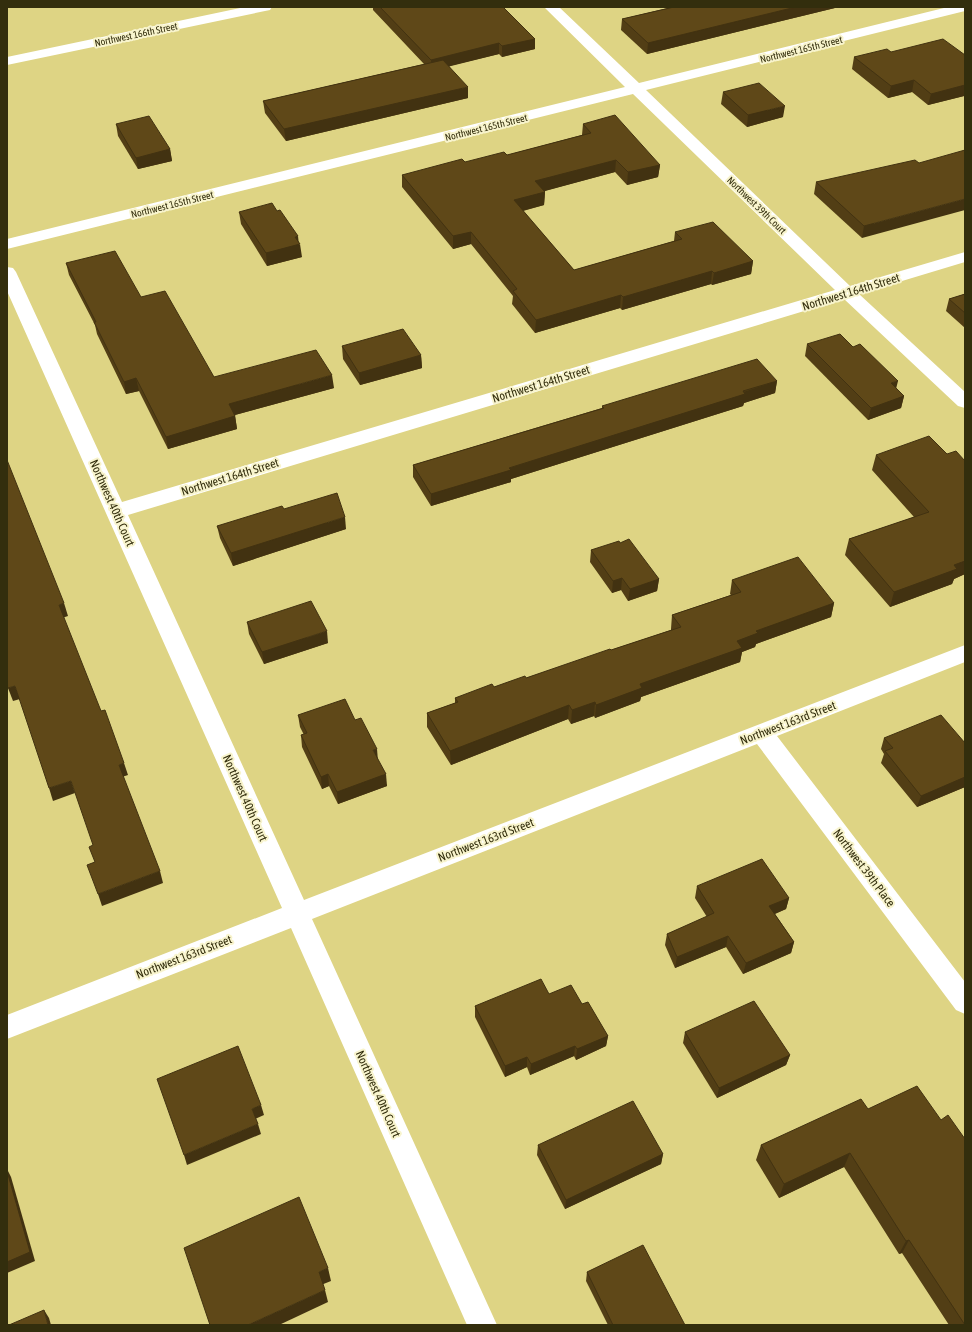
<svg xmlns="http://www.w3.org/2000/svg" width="972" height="1332" viewBox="0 0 972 1332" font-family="'Asap Condensed',sans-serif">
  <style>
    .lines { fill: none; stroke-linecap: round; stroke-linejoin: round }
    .minor { fill: #fff; fill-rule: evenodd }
    .wall { fill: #523e15 }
    .shaded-wall { fill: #423211 }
    .building { fill: #5f4818; stroke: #423211 }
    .labels { text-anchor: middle; stroke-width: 4; stroke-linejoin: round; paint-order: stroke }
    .far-street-label { font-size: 10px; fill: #332e0d; stroke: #f8f4cd }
    .street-label { font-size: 12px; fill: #332e0d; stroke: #f8f4cd }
  </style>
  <rect width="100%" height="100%" fill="#ded484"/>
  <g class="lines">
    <!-- minor -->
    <g class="minor">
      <polygon points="245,7 272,7 270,10 265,11 7,65 7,57"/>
      <polygon points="544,7 559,7 639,83 948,7 965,7 965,11 646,90 850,286 965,252 965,262 859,294 965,392 965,408 958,406 844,299 128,515 304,900 965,645 965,662 777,736 965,982 965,1014 956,1010 757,744 312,919 497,1325 467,1325 291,928 7,1039 7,1015 282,908 7,291 7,267 13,268 16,272 122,502 835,290 633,94 7,249 7,239 625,87"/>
    </g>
  </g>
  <!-- wall -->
  <g class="wall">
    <polygon points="373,7 503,7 535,39 535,49 502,57 499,54 449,66 468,98 286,141 265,113 263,101 424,64 373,10"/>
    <polygon points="672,7 839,7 647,54 621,30 622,19"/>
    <polygon points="891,52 965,55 965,97 964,96 928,105 912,92 888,98 852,69 854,57"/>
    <polygon points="723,92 783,117 747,127 721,104"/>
    <polygon points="116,124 170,149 172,161 138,169 118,136"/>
    <polygon points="583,124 660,165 658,177 627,185 615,172 544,191 545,192 544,205 523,211 574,270 674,241 675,232 753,261 751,274 712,285 711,284 622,310 620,308 535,333 512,304 513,296 471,244 453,249 402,187 402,175 507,155 582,135"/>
    <polygon points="919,163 862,238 814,194 816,182"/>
    <polygon points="239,212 302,257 267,266 241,224"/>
    <polygon points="66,263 141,297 214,377 334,388 235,415 237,429 168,449 139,391 126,394 97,334 95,325 69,275"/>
    <polygon points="965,294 965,328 946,311 949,299"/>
    <polygon points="807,344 853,347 904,396 901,408 868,420 805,356"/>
    <polygon points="342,346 421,355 422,368 360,385 343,359"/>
    <polygon points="777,381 775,393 744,403 743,406 511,479 511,482 431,506 413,477 413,465 602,408 602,406"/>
    <polygon points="947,454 965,461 965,574 954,579 952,584 890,607 845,555 849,539 914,517 872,470 876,455"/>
    <polygon points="284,509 346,529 233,566 220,538 217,526"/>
    <polygon points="620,543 659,579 657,591 628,601 621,590 612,593 590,562 591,550"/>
    <polygon points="732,580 834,603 831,617 756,644 755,647 742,652 740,662 641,697 640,701 595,718 594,716 571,724 568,719 451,765 427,727 427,713 455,703 455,698 526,678 611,650 671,630 671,629 672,615 731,595 730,594"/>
    <polygon points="247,622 328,643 264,664 249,634"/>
    <polygon points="298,715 355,720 378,760 387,786 338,804 329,786 322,789 302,747 301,735 304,735 300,727"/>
    <polygon points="884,738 965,743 965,787 917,807 881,763 884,754 881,749"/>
    <polygon points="697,886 789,898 786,909 775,914 794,942 791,953 743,974 726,947 675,968 665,945 667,934 707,917 695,898"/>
    <polygon points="549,994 582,1004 608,1036 606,1046 576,1060 574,1056 530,1075 527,1067 505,1077 475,1017 475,1006"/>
    <polygon points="685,1032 790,1055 786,1065 717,1098 683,1043"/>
    <polygon points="868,1109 941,1120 965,1325 949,1325 902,1253 899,1254 844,1167 779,1198 756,1160 761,1145"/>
    <polygon points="538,1145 663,1154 661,1164 565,1209 537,1155"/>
    <polygon points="587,1272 685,1325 608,1325 586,1281"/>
  </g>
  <!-- shaded-wall -->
  <g class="shaded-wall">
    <polygon points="796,7 839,7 647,54 648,43"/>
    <polygon points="535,39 535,49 502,57 502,46"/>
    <polygon points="499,43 499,54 431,71 431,60"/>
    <polygon points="914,80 912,92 888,98 891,86"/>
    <polygon points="965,85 965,90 964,96 928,105 931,94"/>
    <polygon points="468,87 468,98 286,141 284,129"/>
    <polygon points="785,106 783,117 747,127 748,115"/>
    <polygon points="170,149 172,161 138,169 136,158"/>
    <polygon points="616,160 615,172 534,194 535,181"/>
    <polygon points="660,165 658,177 627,185 628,172"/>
    <polygon points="545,192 544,205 514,213 514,200"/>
    <polygon points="965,199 965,210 862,238 864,226"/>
    <polygon points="471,232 471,244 453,249 453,236"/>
    <polygon points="298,236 299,245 300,244 302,257 267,266 266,253 295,237"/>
    <polygon points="753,261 751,274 712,285 714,273"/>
    <polygon points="712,271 711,284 622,310 623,297"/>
    <polygon points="621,295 620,308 535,333 536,320"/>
    <polygon points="421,355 422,368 360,385 359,373"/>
    <polygon points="332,375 334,388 231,416 229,404"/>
    <polygon points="136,378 139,391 126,394 124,382"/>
    <polygon points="777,381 775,393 744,403 743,406 511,479 511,482 431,506 431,494"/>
    <polygon points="898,381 895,393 891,383"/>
    <polygon points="904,396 901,408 868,420 871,408"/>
    <polygon points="235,416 237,429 168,449 166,437"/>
    <polygon points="345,517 346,529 233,566 231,553"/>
    <polygon points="965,561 965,574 954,579 952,584 890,607 894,592 954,565"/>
    <polygon points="622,578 621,590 612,593 613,581"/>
    <polygon points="659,579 657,591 628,601 630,589"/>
    <polygon points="64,603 68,616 62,618 59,605"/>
    <polygon points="834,603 831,617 756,644 755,647 742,652 740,662 641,697 640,701 595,718 596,705 640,684 737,641 756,631"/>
    <polygon points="327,631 328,643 264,664 262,652"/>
    <polygon points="15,686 20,699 13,701 8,688"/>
    <polygon points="595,702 594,716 571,724 572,710"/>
    <polygon points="569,705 568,719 451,765 450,751"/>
    <polygon points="377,749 378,761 373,750"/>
    <polygon points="124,763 128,775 122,777 119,765"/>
    <polygon points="328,774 329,786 322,789 321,777"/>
    <polygon points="386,774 387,786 338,804 337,792"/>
    <polygon points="965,777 965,787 917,807 921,796"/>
    <polygon points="71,781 75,793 53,801 49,788"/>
    <polygon points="160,871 163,883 102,906 98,894"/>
    <polygon points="789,898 786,909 767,917 769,906"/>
    <polygon points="728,936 726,947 675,968 677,957"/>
    <polygon points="794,942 791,953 743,974 746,963"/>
    <polygon points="608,1036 606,1046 576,1060 577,1049"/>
    <polygon points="575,1046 574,1056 530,1075 531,1064"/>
    <polygon points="790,1055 786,1065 717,1098 719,1088"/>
    <polygon points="527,1057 527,1067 505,1077 505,1066"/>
    <polygon points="261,1105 264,1115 255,1119 252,1109"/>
    <polygon points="258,1124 261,1134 187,1165 184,1155"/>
    <polygon points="850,1153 844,1167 779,1198 784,1184"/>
    <polygon points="663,1154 661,1164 565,1209 566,1200"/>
    <polygon points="7,1169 11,1177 35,1261 7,1273"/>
    <polygon points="909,1240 902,1253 899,1254 906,1241"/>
    <polygon points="328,1268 331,1281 321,1285 319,1272"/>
    <polygon points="325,1290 328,1302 279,1325 248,1325"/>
    <polygon points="44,1310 49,1318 51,1325 48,1325"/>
  </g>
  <!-- building -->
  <g class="building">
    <polygon points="380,7 503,7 535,39 502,46 499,43 431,60"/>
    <polygon points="674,7 796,7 648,43 622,19"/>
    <polygon points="943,39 965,55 965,85 931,94 914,80 891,86 854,57 887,49 891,52"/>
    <polygon points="443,60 468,87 284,129 263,101"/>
    <polygon points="759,83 785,106 748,115 723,92"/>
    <polygon points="615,115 660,165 628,172 616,160 535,181 545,192 514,200 574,270 682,239 675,232 713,222 753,261 714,273 712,271 623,297 621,295 536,320 513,291 517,289 471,232 453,236 402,175 462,159 465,162 504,152 507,155 591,133 583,124"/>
    <polygon points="149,116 170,149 136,158 116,124"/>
    <polygon points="965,150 965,199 864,226 816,182 915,160 919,163"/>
    <polygon points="272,203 277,211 280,210 298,236 295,237 300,244 266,253 239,212"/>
    <polygon points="115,251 141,297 165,291 214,377 316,350 332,375 229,404 235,416 166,437 136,378 124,382 94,322 96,322 66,263"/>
    <polygon points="965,294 965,313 949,299"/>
    <polygon points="403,329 421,355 359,373 342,346"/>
    <polygon points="840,334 853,347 860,344 898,381 891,383 904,396 871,408 807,344"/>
    <polygon points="757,359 777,381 743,391 745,394 509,468 511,470 431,494 413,465 604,408 602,406"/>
    <polygon points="929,436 947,454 956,451 965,461 965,561 954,565 957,569 894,592 849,539 929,512 876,455"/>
    <polygon points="7,460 64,603 59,605 101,711 105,710 124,763 119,765 160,871 98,894 87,865 95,862 89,847 93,845 71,781 49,788 15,686 8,688 7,685"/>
    <polygon points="337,493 345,517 231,553 217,526 282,506 284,509"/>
    <polygon points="629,539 659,579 630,589 622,578 613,581 591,550 619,541 620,543"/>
    <polygon points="798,557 834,603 756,631 758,633 737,641 742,648 640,684 642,688 596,705 595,702 572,710 569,705 450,751 427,713 458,702 455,698 492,684 494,687 525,676 526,678 610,649 611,650 681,627 672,615 741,592 732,580"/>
    <polygon points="311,601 327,631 262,652 247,622"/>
    <polygon points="345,699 355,720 361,718 377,749 373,750 386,774 337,792 328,774 321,777 301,735 307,733 298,715"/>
    <polygon points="941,715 965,743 965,777 921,796 885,751 893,748 884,738"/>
    <polygon points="762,859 789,898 769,906 794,942 746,963 728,936 677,957 667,934 714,913 697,886"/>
    <polygon points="541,979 549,994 571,985 582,1004 588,1002 608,1036 577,1049 575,1046 531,1064 527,1057 505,1066 475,1006"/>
    <polygon points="754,1001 790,1055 719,1088 685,1032"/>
    <polygon points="238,1046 261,1105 252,1109 258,1124 184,1155 157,1079"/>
    <polygon points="917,1086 941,1120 948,1115 965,1139 965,1325 909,1240 906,1241 850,1153 784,1184 761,1145 861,1099 868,1109"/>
    <polygon points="633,1101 663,1154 566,1200 538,1145"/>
    <polygon points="7,1171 30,1252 7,1262"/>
    <polygon points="299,1197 328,1268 319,1272 325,1290 248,1325 210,1325 184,1248"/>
    <polygon points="643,1245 685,1325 613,1325 587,1272"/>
    <polygon points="44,1310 48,1325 9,1325"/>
  </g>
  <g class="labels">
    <!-- far-street labels -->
    <g class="far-street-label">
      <text transform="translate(136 34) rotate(-12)" y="4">Northwest 166th Street</text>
      <text transform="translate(801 49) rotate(-14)" y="4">Northwest 165th Street</text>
      <text transform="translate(486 127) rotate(-14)" y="4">Northwest 165th Street</text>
      <text transform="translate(172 204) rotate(-14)" y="4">Northwest 165th Street</text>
      <text transform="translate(757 205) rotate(44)" y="4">Northwest 39th Court</text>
    </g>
    <!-- street labels -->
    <g class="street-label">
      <text transform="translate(851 292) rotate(-17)" y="4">Northwest 164th Street</text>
      <text transform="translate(541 384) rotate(-17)" y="4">Northwest 164th Street</text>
      <text transform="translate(230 477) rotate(-17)" y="4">Northwest 164th Street</text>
      <text transform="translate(112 503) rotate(66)" y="4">Northwest 40th Court</text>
      <text transform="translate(788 723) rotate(-21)" y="4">Northwest 163rd Street</text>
      <text transform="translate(245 798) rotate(66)" y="4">Northwest 40th Court</text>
      <text transform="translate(486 840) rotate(-21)" y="4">Northwest 163rd Street</text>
      <text transform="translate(864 868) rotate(53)" y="4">Northwest 39th Place</text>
      <text transform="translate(184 957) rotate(-21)" y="4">Northwest 163rd Street</text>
      <text transform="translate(378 1094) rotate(66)" y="4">Northwest 40th Court</text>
    </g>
  </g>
  <!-- border -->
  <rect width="972" height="1332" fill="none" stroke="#332e0d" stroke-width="16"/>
</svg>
